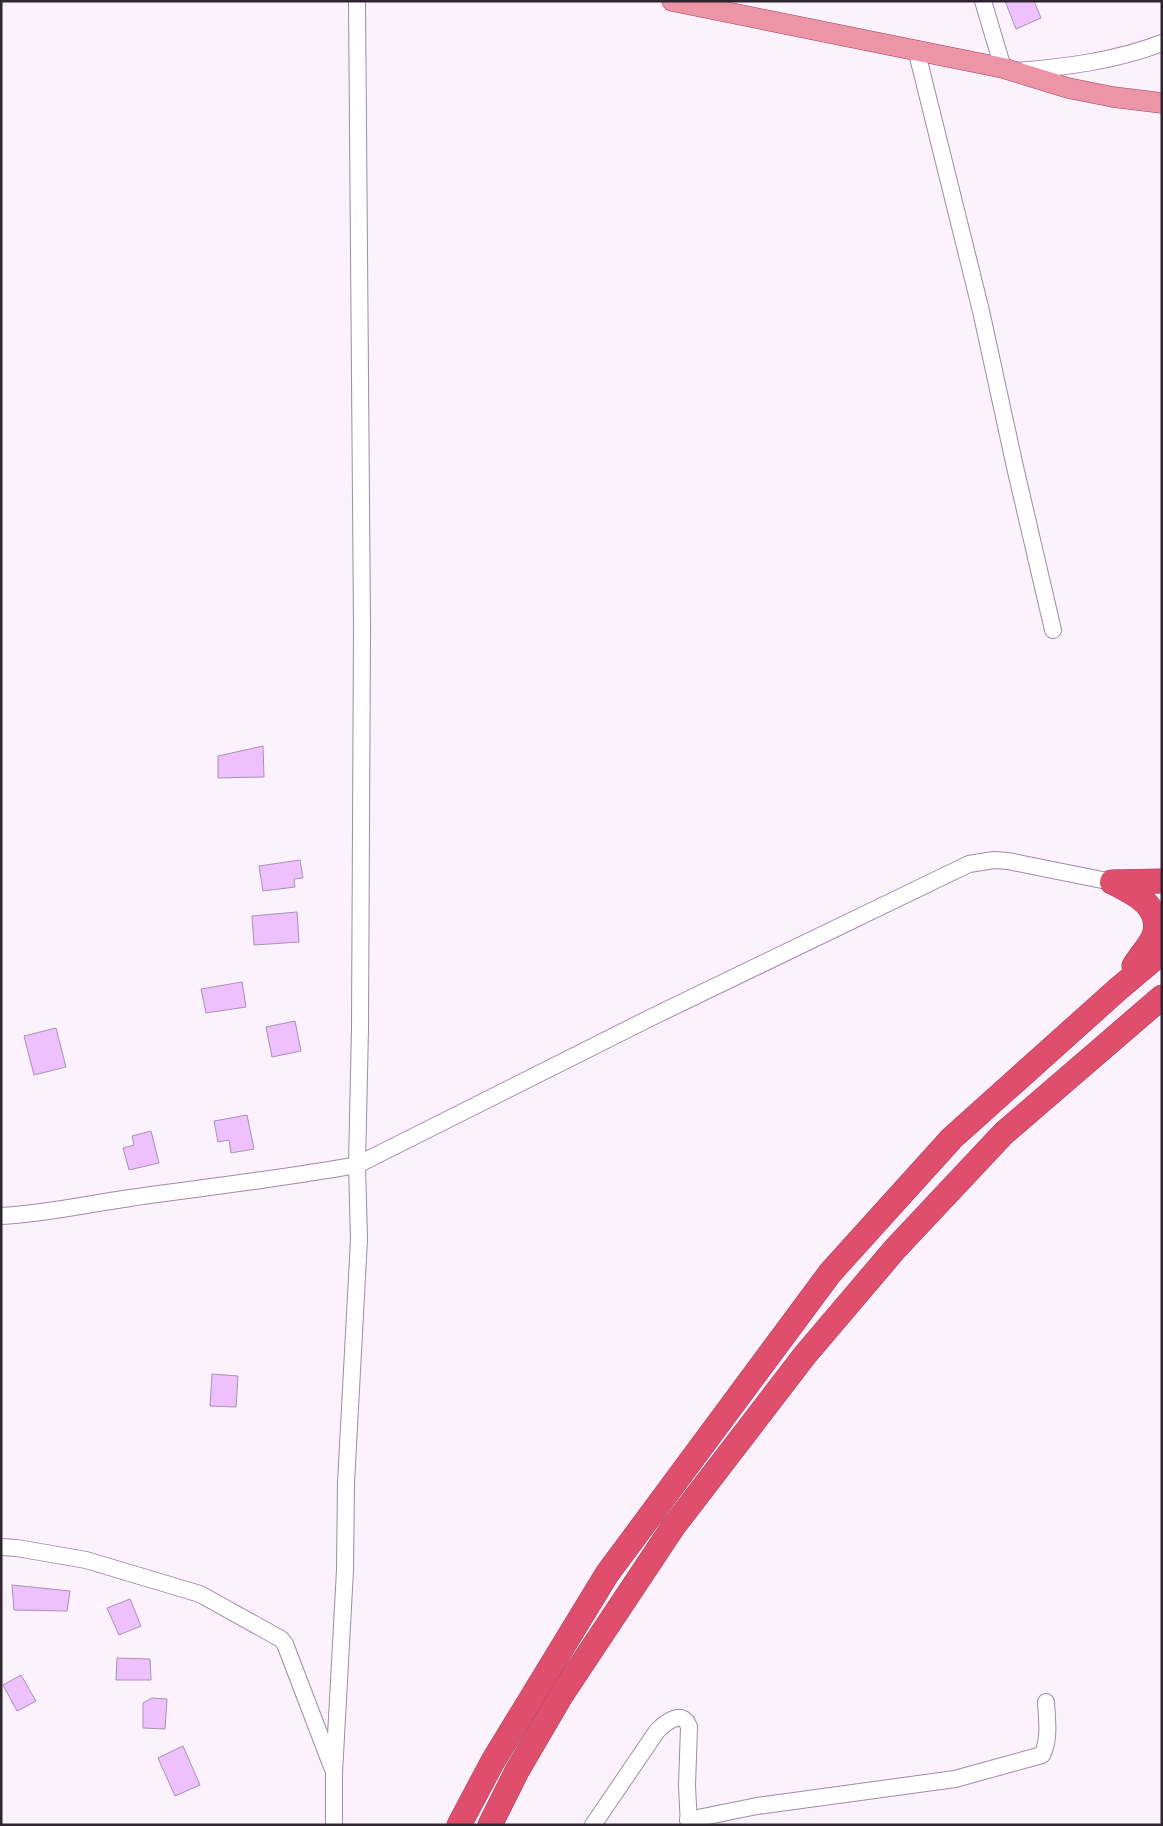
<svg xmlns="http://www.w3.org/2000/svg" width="1163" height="1826" viewBox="0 0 1163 1826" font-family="'PT Sans',sans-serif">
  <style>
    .building { fill: #eec0fe; stroke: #a792ae }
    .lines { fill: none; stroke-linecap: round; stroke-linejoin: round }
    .minor-casing { stroke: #9f8aa7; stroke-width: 18 }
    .major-casing { stroke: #a14058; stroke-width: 21 }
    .highway-casing { stroke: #a14058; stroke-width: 25 }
    .minor { stroke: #fff; stroke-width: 16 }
    .major { stroke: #ec95a7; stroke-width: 20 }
    .highway { stroke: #df4f6d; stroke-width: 24 }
  </style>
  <rect width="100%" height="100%" fill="#fbf2fe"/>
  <!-- building -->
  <g class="building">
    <polygon points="1005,1 1034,1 1041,18 1016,29"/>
    <polygon points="263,746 264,777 218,778 218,756"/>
    <polygon points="300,860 303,878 294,879 295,887 263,891 259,866"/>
    <polygon points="297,912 299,942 254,945 252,916"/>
    <polygon points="242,982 246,1007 206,1013 201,989"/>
    <polygon points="295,1021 301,1051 272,1057 266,1027"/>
    <polygon points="56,1028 66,1067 34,1075 24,1036"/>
    <polygon points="247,1115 254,1149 231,1153 229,1140 218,1142 214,1121"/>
    <polygon points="151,1131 159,1163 129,1170 123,1148 134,1145 132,1136"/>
    <polygon points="212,1374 238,1376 236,1407 210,1406"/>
    <polygon points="12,1585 70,1591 67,1611 14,1610"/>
    <polygon points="130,1599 141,1626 119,1635 107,1608"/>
    <polygon points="117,1658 150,1659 151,1680 116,1680"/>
    <polygon points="21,1675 36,1701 17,1711 3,1685"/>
    <polygon points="152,1698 167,1699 165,1729 143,1728 143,1703"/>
    <polygon points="183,1746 200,1785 175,1796 158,1758"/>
  </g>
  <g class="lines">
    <defs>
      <g id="minor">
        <polyline points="983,1 1003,68"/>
        <polyline points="916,49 981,311 1015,467 1053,630"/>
        <path d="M1017,71C1066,67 1115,61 1162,43"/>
        <path d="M1,1216C45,1214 87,1204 130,1198C205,1187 281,1179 357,1165L652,1017L969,864L994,860L1008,861L1112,882"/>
        <polyline points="1,1547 17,1548 86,1560 200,1594 281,1639 285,1644 332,1767"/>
        <path d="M688,1820L757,1806L955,1779L1042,1755C1050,1740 1047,1719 1046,1702"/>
        <polyline points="334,1825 334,1773 345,1570 346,1483 359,1239 357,1165 360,1028 362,626 357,1"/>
        <path d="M593,1825L657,1731C665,1723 683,1708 689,1727L687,1786L689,1825"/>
      </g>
      <polyline id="major" points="672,1 1003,68 1068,88 1113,97 1162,103"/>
      <g id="highway">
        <path d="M1134,966C1140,956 1149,947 1154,936C1163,906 1134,893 1112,882L1162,881"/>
        <polyline points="459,1825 493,1761 607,1574 830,1273 952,1138 1117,990 1162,952"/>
        <polyline points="490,1825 517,1771 562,1694 673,1527 805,1355 895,1249 1004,1133 1162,997"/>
      </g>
    </defs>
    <!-- minor casing -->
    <use href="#minor" class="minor-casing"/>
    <!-- major casing -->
    <use href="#major" class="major-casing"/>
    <!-- highway casing -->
    <use href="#highway" class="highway-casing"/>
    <!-- minor -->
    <use href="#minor" class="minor"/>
    <!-- major -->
    <use href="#major" class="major"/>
    <!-- highway -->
    <use href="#highway" class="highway"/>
  </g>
  <!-- border -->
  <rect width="1163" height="1826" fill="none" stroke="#2e2531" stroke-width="5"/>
</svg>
